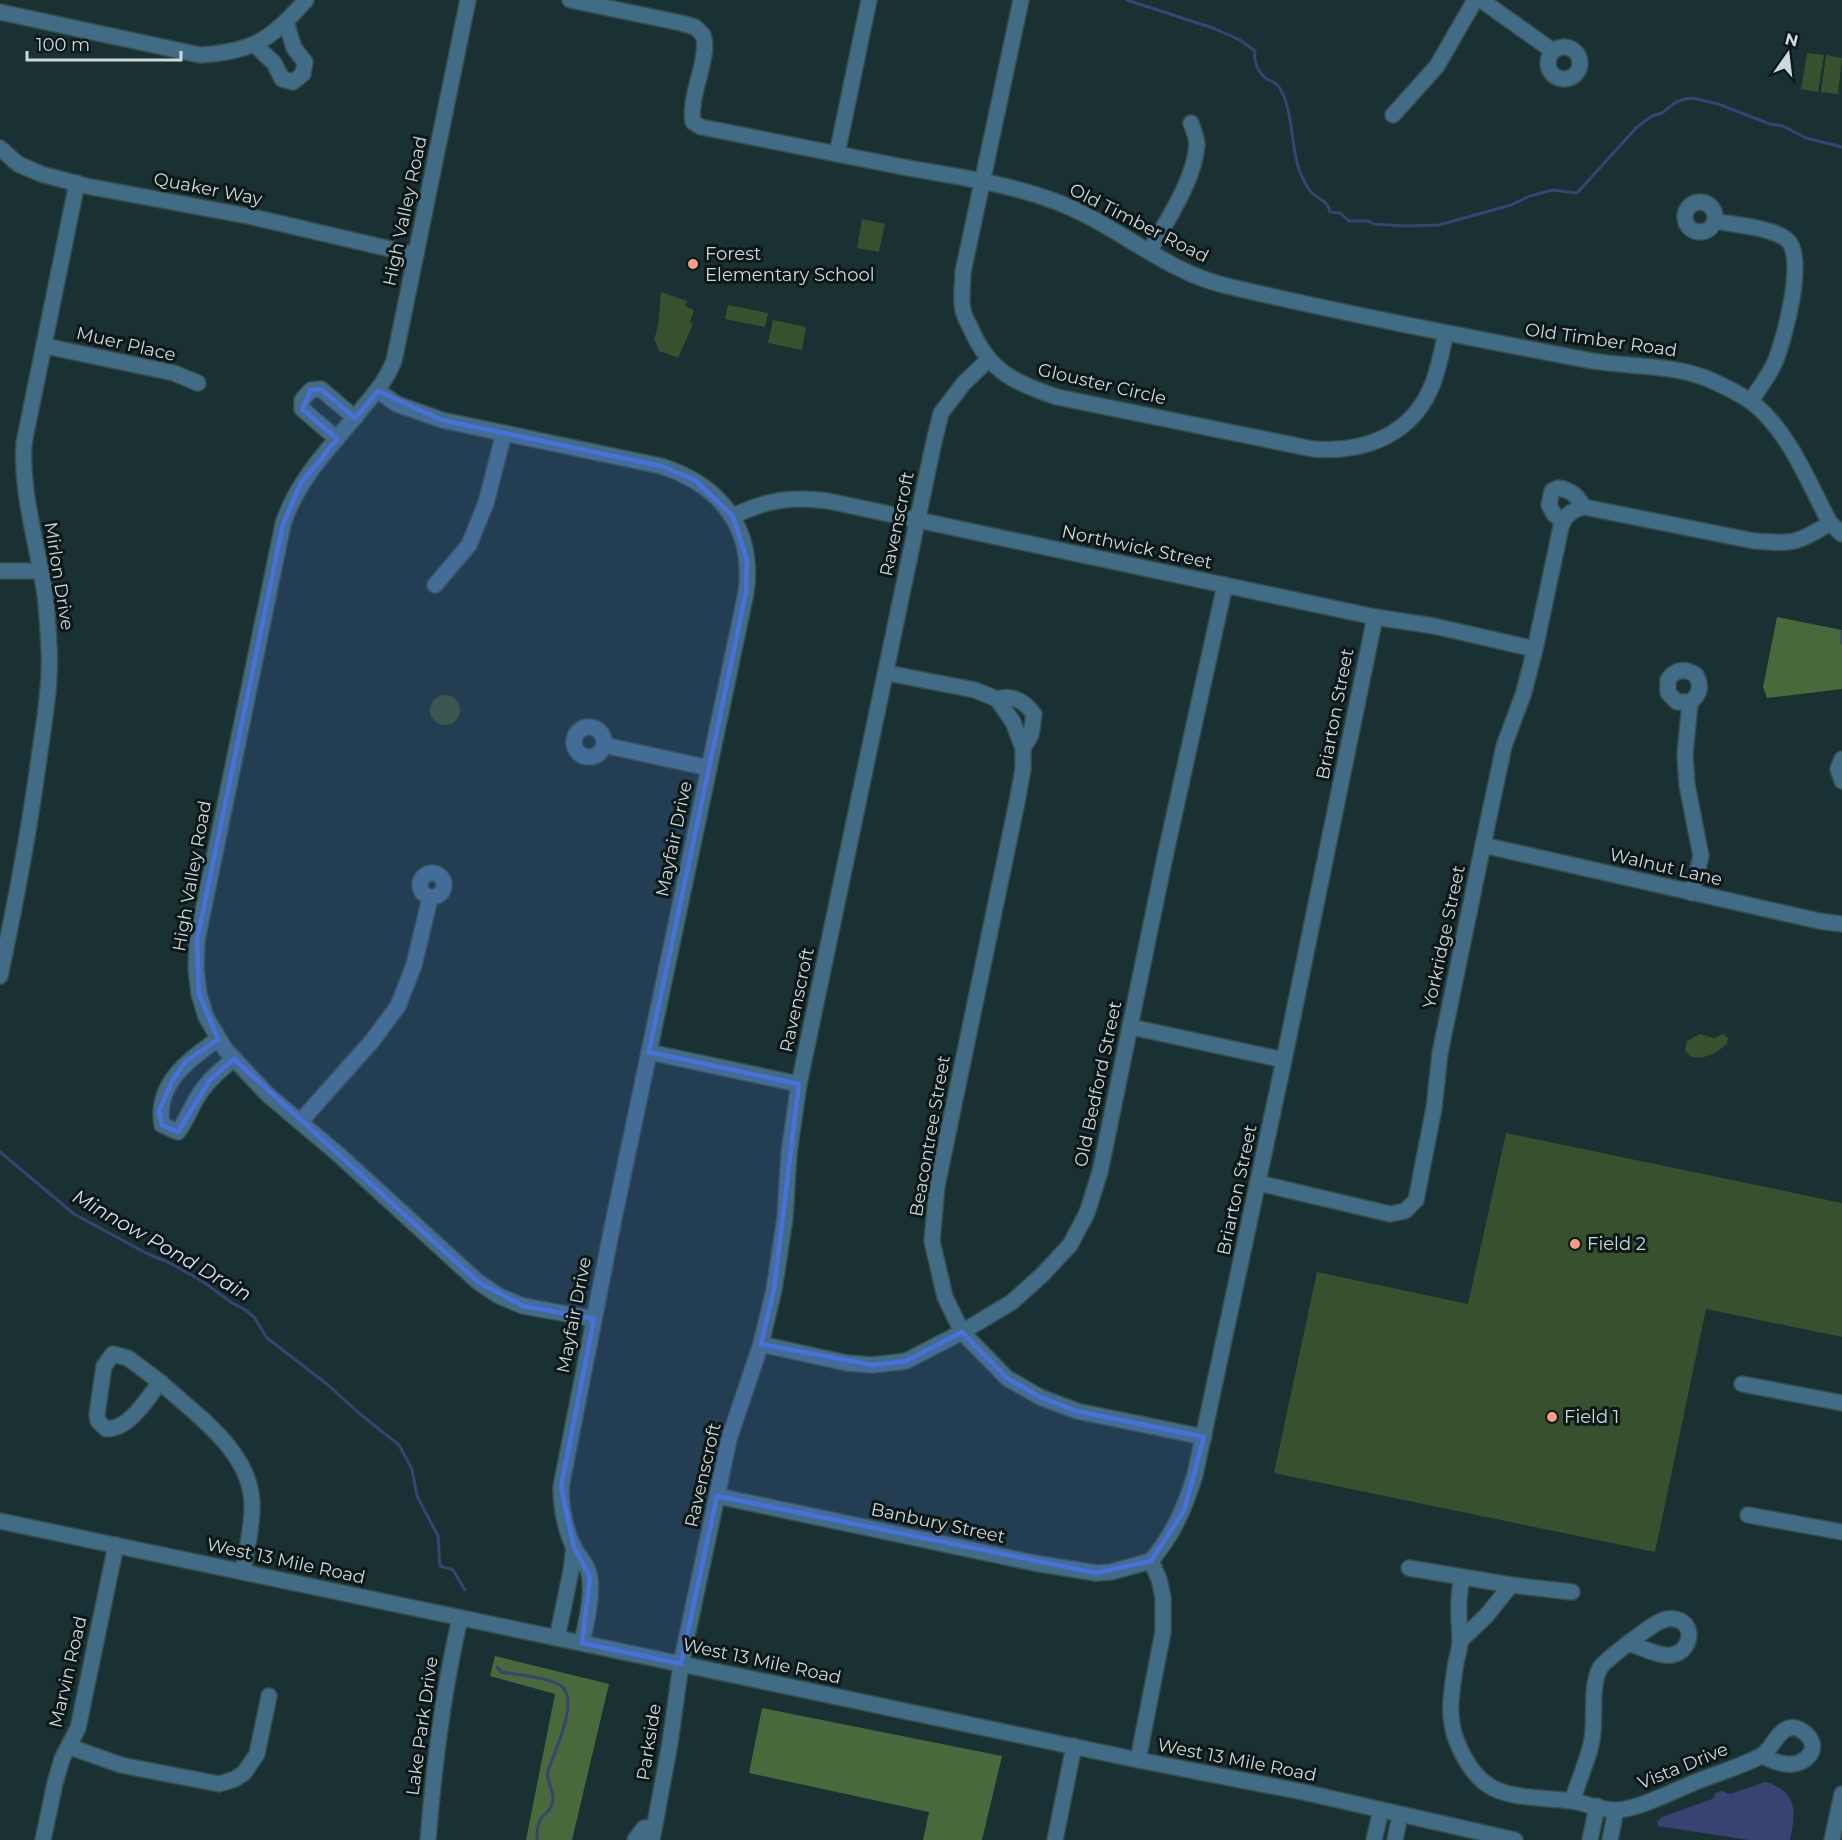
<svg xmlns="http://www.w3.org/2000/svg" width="1842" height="1840" viewBox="0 0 1842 1840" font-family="Montserrat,sans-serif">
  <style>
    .green { fill: #37502e }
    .forest { fill: #47693b }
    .water { fill: #384371 }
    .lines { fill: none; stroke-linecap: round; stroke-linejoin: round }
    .stream { stroke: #384371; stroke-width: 3 }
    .minor-casing { stroke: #364c4e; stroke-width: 18 }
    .minor { stroke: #426b86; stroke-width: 15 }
    .marked { fill: #4971d9; fill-opacity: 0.2; stroke: #4971d9; stroke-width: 4.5; stroke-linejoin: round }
    .poi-dot { fill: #f49f86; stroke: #0d1718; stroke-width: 2 }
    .labels { text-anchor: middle; stroke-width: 6; stroke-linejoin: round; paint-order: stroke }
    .street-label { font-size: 18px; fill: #ccd9db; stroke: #0d1718 }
    .poi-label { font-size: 18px; fill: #ccd9db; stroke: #0d1718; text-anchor: start }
    .water-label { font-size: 20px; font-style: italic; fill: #d5defd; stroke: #0d1718 }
  </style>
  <rect width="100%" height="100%" fill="#1a3133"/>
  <!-- green -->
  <g class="green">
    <polygon points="1807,53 1824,55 1818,92 1801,89"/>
    <polygon points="1826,55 1842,58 1838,94 1821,92"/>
    <polygon points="862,219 885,224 879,252 857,248"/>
    <path d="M661,292L687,301L685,306L694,310L690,322L693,324L678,358L659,351L654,339C660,326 659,307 661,292Z"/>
    <polygon points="728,305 768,313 765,327 725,319"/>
    <polygon points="773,320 806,327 802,350 768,343"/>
    <circle cx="445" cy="710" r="15"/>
    <path d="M1700,1034L1714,1038L1723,1034L1728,1038L1727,1044C1716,1053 1705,1060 1691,1057L1685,1050L1687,1041Z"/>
    <polygon points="1506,1133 1842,1203 1842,1337 1706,1309 1655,1552 1274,1473 1317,1272 1468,1304"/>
  </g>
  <!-- forest -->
  <g class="forest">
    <polygon points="1777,617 1842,630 1842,689 1767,698 1763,687"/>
    <polygon points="495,1656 609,1684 572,1840 526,1840 555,1694 490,1676"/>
    <polygon points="762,1708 1002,1756 982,1840 923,1840 929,1812 749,1773"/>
  </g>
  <!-- water -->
  <path class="water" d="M1765,1782C1798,1791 1796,1812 1790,1840H1749L1658,1826L1657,1822L1662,1817L1712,1799L1716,1793L1722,1791L1730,1794Z"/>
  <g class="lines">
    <!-- stream -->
    <g class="stream">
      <path d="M1127,0L1213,28L1240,40L1255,51C1253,61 1258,73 1267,79C1272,82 1275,81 1279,87C1294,110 1290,146 1300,172C1303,179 1306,187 1312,193C1319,200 1327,199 1330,212L1340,213L1349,221H1368L1374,224L1405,226L1439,225L1511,205L1530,196L1553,190L1577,193L1637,127L1652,116L1662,113L1676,102L1685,99L1693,98L1718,104L1770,124L1783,126L1806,138L1842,147"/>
      <polyline points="1842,632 1842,643"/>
      <polyline points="0,1152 74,1214 146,1253 170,1263 202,1281 232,1303 244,1309 254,1317 267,1338 327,1384 360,1414 399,1445 412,1469 417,1496 438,1536 440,1566 453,1570 465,1590"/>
      <path d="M497,1667L501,1672C518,1675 546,1677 560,1685C581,1698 554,1753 548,1771C546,1782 554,1790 553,1800C552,1810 545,1813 540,1820C537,1826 537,1834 537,1840"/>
    </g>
    <defs>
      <g id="minor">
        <path d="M468,0L394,361C386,381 374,394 360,411C331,446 297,480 283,524L197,940L196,969L199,994L206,1017L225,1049L267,1094L338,1154L478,1282L499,1296L523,1306L594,1319"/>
        <path d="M570,0L681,23L695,27L703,35C711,56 688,96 693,122L701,127C768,140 835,154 903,167C953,176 1006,183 1054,201C1115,223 1165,272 1227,286C1346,314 1467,337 1587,360C1629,368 1676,363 1715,382C1728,388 1742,395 1753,403C1790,433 1808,482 1830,523"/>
        <path d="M1021,0L963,272C963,284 960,298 963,310C964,317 969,324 972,331C990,372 1017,384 1057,397L1313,449C1365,453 1413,435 1433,383C1439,367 1442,350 1446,333"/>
        <polyline points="1481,0 1553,51"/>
        <path d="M0,12L200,55C254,52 271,39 306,0"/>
        <polyline points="255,45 274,63 282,79 293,82 303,74 305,62 294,48 286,22"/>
        <circle cx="1564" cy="63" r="16"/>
        <polyline points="1393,115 1437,66 1475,0"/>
        <polyline points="0,148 18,164 41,174 86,186 253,217 416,255"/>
        <polyline points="837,154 869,0"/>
        <circle cx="1700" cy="217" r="15"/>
        <path d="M1715,221C1734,225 1771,227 1786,239C1808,254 1784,340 1775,362C1769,376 1758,389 1751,401"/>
        <path d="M1150,250C1167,220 1194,181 1197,145C1197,138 1193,129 1191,123"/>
        <polyline points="45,346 174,373 198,383"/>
        <path d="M378,391L397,404L442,420L661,466C721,485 755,529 746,593L613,1223L561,1487C561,1507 565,1528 573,1546C578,1557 589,1565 590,1579C592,1600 586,1623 582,1643"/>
        <polyline points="337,439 302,409 302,400 311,390 321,389 355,418"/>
        <path d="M733,516C767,500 791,496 828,501L1375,617L1434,626L1535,649"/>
        <path d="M1563,522L1554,514L1549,505L1552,491L1558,488C1572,490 1577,496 1584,507"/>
        <polyline points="0,571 40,571"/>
        <polyline points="435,585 469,545 486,503 504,433"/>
        <polyline points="887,673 975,690 997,699 1013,722 1023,748 1023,769 1017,802 937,1186 932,1241 945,1297 962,1332 1007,1378 1040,1397 1077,1411 1204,1437"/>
        <path d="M997,699C1013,694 1024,701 1034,714L1031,735L1023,748"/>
        <path d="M1690,702H1677L1668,693V680C1675,669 1685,668 1696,675C1702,686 1700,695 1690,702L1685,754L1687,785L1701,856L1692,893"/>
        <circle cx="589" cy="742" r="15"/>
        <polyline points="604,745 709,768"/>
        <polyline points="1842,759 1838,769 1842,781"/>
        <polyline points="1483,845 1819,921 1842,924"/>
        <circle cx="432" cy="885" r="12"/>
        <path d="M0,976C16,901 30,827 40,751C45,717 51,681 49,647C48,627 47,607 44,588C36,539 21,492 24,443L77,183"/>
        <polyline points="1131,1027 1284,1060"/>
        <path d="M218,1039C188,1060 155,1084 162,1125L178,1132C186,1121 190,1110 197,1098C206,1082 220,1070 234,1059"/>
        <polyline points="649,1052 799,1084"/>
        <polyline points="300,1122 372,1041 398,1006 414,965 430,898"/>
        <path d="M1258,1183L1390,1214L1405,1211L1416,1200L1434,1108L1440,1053L1483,845L1504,746L1524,692L1535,649L1561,527C1565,515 1572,510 1584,507L1754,541C1792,544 1797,544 1830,523L1842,534"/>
        <polyline points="761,1344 847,1363 873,1365 906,1361 962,1332 1012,1302 1042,1275 1070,1245 1087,1213 1100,1172 1166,852 1225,585"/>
        <path d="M113,1354L128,1358L160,1382C147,1399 129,1430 106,1429L98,1421L97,1414L104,1366Z"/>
        <path d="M160,1382C196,1415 254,1453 252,1508C252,1529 246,1551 243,1572"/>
        <polyline points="1742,1384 1842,1403"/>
        <polyline points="717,1496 1034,1563 1096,1573 1111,1572 1151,1561"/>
        <polyline points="1748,1515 1842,1532"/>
        <polyline points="0,1521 1138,1760 1303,1792 1515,1840"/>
        <path d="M1151,1561C1174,1533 1184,1510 1195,1475L1284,1060L1375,617"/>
        <polyline points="1409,1568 1511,1585 1572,1592"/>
        <path d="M1462,1577C1457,1602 1459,1615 1460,1640C1460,1647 1458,1655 1456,1662C1452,1690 1446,1715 1457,1742C1482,1804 1516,1794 1572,1801C1586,1803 1602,1811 1616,1810C1636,1810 1674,1791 1693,1783C1715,1774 1740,1767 1761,1756C1772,1750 1776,1732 1789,1728C1796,1726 1804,1731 1809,1737C1819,1750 1806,1763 1792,1764C1782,1765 1772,1761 1763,1756"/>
        <polyline points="557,1638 571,1571 574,1547"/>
        <polyline points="1460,1641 1487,1615 1511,1585"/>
        <polyline points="70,1747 121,1765 219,1784 235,1779 244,1773 257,1754 269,1696"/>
        <polyline points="1138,1760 1163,1632 1163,1597 1159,1579 1151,1561"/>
        <path d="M1572,1801C1578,1783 1586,1764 1591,1745C1597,1722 1589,1689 1600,1668C1605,1660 1651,1625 1661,1621C1665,1619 1671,1618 1675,1619C1698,1623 1691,1658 1665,1655C1654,1654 1641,1647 1630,1644"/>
        <polyline points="43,1840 55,1783 62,1759 78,1728 116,1545"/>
        <path d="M428,1840C434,1764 443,1692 460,1618"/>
        <polyline points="635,1840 644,1828 654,1827"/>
        <polyline points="652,1840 670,1743 681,1664 717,1496 729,1439 761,1344 774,1290 785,1218 789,1153 799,1084 933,446 941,413 964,383 988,360"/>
        <polyline points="1055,1840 1074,1746"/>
        <polyline points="1374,1840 1381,1810"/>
        <polyline points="1395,1840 1400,1815"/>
        <polyline points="1590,1840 1597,1806"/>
        <polyline points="1610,1840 1616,1810"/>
        <polyline points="1832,1840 1842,1794"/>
      </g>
    </defs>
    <!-- minor casing -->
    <use href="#minor" class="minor-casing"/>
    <!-- minor -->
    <use href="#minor" class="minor"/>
  </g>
  <!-- marked area -->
  <path class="marked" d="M321,389L355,418L378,391L442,420L661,466L695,480L733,516L747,560L746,593L649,1052L799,1084L774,1290L761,1344L873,1365L906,1361L962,1332L1007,1378L1040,1397L1077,1411L1204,1437L1184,1511L1151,1561L1096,1573L717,1496L681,1664L582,1643L590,1577L574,1547L561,1487L594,1319L523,1306L478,1282L234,1059L210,1080L178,1132L162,1125L159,1111L172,1081L185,1062L218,1039L199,994L197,940L283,524L301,483L337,439L302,409L311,390Z"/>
  <!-- markers -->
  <g class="poi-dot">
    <circle cx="693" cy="264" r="6"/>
    <circle cx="1575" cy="1244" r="6"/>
    <circle cx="1552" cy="1417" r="6"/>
  </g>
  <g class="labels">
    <!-- street labels -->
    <g class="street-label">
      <text transform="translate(208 189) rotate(11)" y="6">Quaker Way</text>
      <text transform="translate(405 211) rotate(-78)" y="6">High Valley Road</text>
      <text transform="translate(1139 223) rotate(27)" y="6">Old Timber Road</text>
      <text transform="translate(1601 340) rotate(8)" y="6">Old Timber Road</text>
      <text transform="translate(126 344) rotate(13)" y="6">Muer Place</text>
      <text transform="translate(1102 384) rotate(13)" y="6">Glouster Circle</text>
      <text transform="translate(897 524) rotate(-78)" y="6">Ravenscroft</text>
      <text transform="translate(1137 547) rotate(12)" y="6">Northwick Street</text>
      <text transform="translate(59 576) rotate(81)" y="6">Mirlon Drive</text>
      <text transform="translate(1335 714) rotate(-79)" y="6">Briarton Street</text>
      <text transform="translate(674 839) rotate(-78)" y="6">Mayfair Drive</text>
      <text transform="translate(1666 867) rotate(13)" y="6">Walnut Lane</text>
      <text transform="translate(192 876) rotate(-80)" y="6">High Valley Road</text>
      <text transform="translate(1444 937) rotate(-78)" y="6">Yorkridge Street</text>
      <text transform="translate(797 1000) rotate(-78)" y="6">Ravenscroft</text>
      <text transform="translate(1098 1084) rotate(-78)" y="6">Old Bedford Street</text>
      <text transform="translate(930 1136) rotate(-80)" y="6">Beacontree Street</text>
      <text transform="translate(1237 1190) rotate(-78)" y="6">Briarton Street</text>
      <text transform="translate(574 1315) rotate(-79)" y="6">Mayfair Drive</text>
      <text transform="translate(703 1475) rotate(-77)" y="6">Ravenscroft</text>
      <text transform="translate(938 1523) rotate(12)" y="6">Banbury Street</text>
      <text transform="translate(286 1561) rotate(12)" y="6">West 13 Mile Road</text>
      <text transform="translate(762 1661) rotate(12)" y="6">West 13 Mile Road</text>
      <text transform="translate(68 1672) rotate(-77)" y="6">Marvin Road</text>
      <text transform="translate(422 1726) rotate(-82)" y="6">Lake Park Drive</text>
      <text transform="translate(649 1742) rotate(-81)" y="6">Parkside</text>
      <text transform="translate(1237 1760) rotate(11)" y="6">West 13 Mile Road</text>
      <text transform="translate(1683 1766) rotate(-22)" y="6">Vista Drive</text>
    </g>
    <!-- poi labels -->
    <g class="poi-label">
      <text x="705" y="260">Forest<tspan x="705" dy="21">Elementary School</tspan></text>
      <text x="1587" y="1250">Field 2</text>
      <text x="1564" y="1423">Field 1</text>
    </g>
    <!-- water labels -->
    <g class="water-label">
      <text transform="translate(162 1245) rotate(30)" y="7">Minnow Pond Drain</text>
    </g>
  </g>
  <!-- north arrow -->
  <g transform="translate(1788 54) rotate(14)" stroke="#0d1718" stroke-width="4.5" paint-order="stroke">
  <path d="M0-4.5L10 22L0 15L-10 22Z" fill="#ccd9db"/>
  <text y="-9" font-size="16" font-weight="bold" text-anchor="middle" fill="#ccd9db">N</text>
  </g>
  <!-- scale -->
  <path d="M27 51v9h154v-9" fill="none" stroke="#ccd9db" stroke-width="3"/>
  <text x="36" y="51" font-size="18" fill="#ccd9db" stroke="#0d1718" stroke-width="4.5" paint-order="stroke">100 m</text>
</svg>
